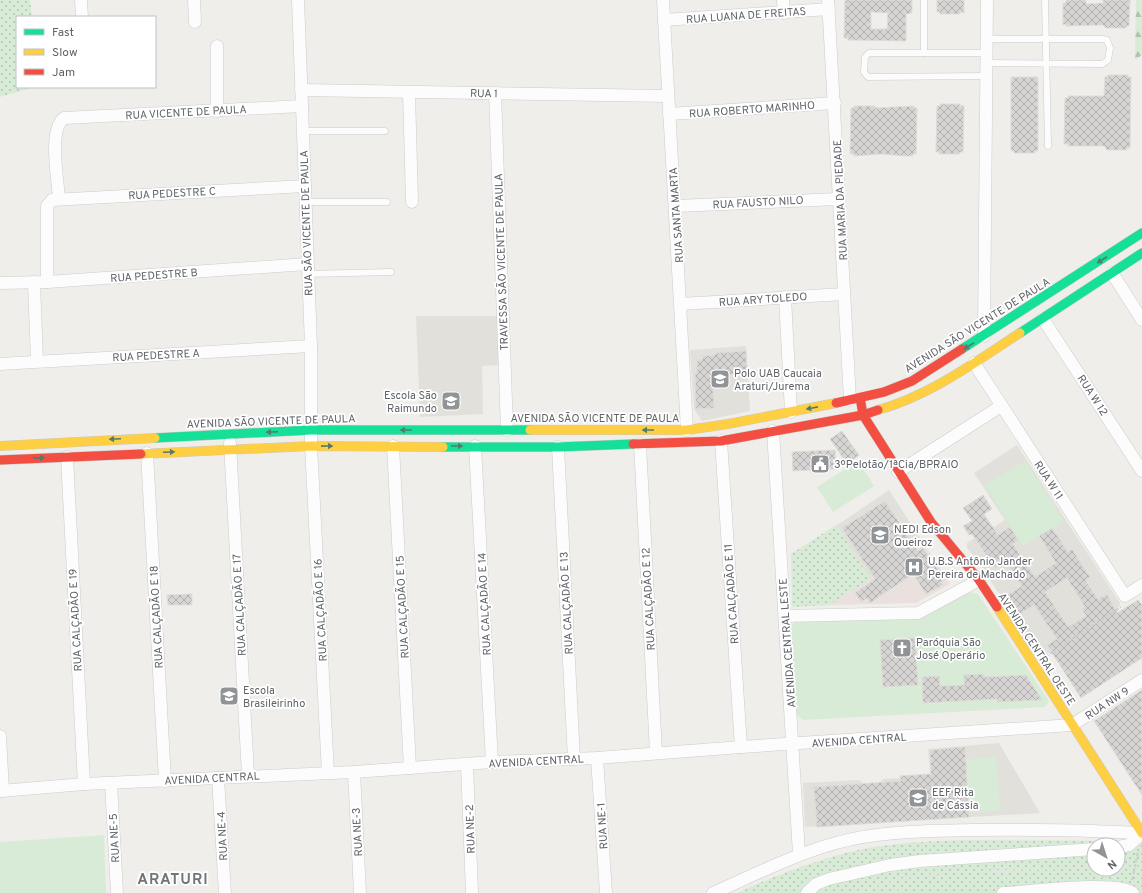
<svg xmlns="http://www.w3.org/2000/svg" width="1142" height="893" viewBox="0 0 1142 893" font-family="Overpass,sans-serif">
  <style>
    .education { fill: #e2e0da }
    .medical { fill: #eae0de }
    .grass { fill: url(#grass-dots); fill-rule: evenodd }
    .forest { fill: url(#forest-firs) }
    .park { fill: #d8ebd6 }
    .building { fill: url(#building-cross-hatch); stroke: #deddd9; fill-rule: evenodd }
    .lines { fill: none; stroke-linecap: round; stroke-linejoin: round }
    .lane-casing { stroke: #cbcccc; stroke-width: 7 }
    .street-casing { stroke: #cbcccc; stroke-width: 13 }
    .fast-casing { stroke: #cacacb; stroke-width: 10 }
    .slow-casing { stroke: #cacacb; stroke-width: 10 }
    .jam-casing { stroke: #cacacb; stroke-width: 10 }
    .path { stroke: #cacfcc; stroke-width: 2; stroke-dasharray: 4 2; stroke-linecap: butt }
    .lane { stroke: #fdfcfc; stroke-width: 6 }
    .street { stroke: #fdfcfc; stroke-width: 12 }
    .fast { stroke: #16e098; stroke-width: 9 }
    .slow { stroke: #ffcf43; stroke-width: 9 }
    .jam { stroke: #f24e42; stroke-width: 9 }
    .tram { stroke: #e4e4e4; stroke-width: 1 }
    .rail { stroke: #e4e4e4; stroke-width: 3; stroke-dasharray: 1 5; stroke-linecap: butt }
    .oneway { fill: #507c72 }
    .labels { text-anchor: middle; stroke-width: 3.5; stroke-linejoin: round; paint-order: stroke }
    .street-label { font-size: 11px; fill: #5f6368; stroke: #fff }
    .poi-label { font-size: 11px; fill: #5f6368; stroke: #fff; text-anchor: start }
    .district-label { font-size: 15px; font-weight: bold; letter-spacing: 1px; fill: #70757a; stroke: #fff }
  </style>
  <defs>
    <pattern id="grass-dots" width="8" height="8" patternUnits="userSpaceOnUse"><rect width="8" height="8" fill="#d8ebd6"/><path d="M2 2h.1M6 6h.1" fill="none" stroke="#b2c2b1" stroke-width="1.8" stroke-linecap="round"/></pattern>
    <pattern id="forest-firs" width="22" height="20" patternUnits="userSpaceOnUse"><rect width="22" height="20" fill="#d8ebd6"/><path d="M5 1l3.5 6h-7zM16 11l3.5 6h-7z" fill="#b2c2b1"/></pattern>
    <pattern id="building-cross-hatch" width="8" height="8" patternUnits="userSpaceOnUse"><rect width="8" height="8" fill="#d6d5d3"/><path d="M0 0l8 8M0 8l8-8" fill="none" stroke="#b1b0af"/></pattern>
  </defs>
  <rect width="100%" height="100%" fill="#efeeea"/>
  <!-- education -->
  <g class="education">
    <polygon points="416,316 497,316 499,365 482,366 483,414 420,417"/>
    <polygon points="746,346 750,411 702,421 694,409 690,350"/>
    <polygon points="1017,445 1120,603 1119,607 1114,610 1044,656 1039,655 977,560 967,548 967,543 1005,520 974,473"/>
    <polygon points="889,490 924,544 870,579 836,526"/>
    <polygon points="999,743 1040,813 805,827 803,783 859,780 864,784 879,783 883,779 900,778 900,776 930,774 928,749"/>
  </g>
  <!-- medical -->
  <polygon class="medical" points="924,544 950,584 916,603 829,605"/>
  <!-- grass -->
  <g class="grass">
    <polygon points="0,0 30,0 32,17 17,17 17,87 34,87 0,97"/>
    <polygon points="836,525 870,579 829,605 792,607 791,554"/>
    <path d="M964,840L1142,841V893H737C776,875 816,860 858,850C893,843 929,841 964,840ZM1094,845H1118V869H1094Z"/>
  </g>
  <!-- forest -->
  <polygon class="forest" points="1136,0 1142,0 1142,55 1135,60"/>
  <!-- park -->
  <g class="park">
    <polygon points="858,461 874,486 833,512 817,487"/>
    <polygon points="1025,461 1064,521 1023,546 985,485"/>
    <polygon points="969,592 978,594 1049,701 1045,707 803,720 796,714 790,627 797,620 922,618"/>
    <polygon points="996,757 1000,810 971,813 966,760"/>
    <polygon points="104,835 106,893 0,893 0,842"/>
  </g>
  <!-- building -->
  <g class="building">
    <path d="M845,0H912V13L906,14V41L848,40V38H844ZM871,12L888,13L887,29H871Z"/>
    <polygon points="937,0 964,0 964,13 960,12 960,14 940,14 940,12 937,12"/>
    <polygon points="1066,0 1086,0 1086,4 1103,3 1103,0 1130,0 1129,26 1126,26 1126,28 1106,28 1103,25 1066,26 1066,24 1063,25 1063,3 1066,3"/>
    <polygon points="1108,75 1128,75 1128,77 1131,77 1130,148 1127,148 1127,150 1107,150 1104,146 1068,146 1068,144 1064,144 1065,98 1068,98 1068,96 1104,96 1105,77 1108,77"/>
    <polygon points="1011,77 1038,77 1038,151 1035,151 1035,153 1014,153 1014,151 1011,151"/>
    <polygon points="940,104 960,104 960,106 964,106 963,152 960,152 959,154 939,154 939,152 936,152 937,106 940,106"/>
    <polygon points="854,106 875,106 875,108 914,106 914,108 917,108 916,154 913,154 913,156 903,156 882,154 854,156 854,154 850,154 851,108 854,108"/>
    <polygon points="746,351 747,373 712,376 714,408 696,409 695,373 697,373 697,360 702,360 703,356 715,355 715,353"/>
    <polygon points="842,431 859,455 847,464 830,439"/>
    <polygon points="835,450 836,469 793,471 792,452"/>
    <path d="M983,495L992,509L984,514L998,535L1010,527L1018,540L1013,544L1035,577L1056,563L1039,536L1052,528L1068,552L1072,549L1090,577L1085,580L1098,599L1107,594L1117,613L1138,600L1142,605V658L1081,698L1047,645L1057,639L1034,605L1015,617L1002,598L1022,586L1005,561L995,568L972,534L969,535L963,526L972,521L963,508ZM1067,578L1085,607L1082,609L1086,616L1068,627L1045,592Z"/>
    <polygon points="885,501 918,551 923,548 945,580 941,582 943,585 926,594 913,574 870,603 867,598 861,602 855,593 875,579 842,528"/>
    <polygon points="192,594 192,605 168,605 167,595"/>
    <polygon points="915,638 918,685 883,687 880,640"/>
    <polygon points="983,674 984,677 1026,675 1042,700 997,702 997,699 923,703 922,677 939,676 940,686 964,685 964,675"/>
    <polygon points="1142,690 1142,795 1094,721"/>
    <polygon points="965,747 969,817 817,827 814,787 901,781 900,776 931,774 930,750"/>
  </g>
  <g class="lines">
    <defs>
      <g id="lane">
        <polyline points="924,0 924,53"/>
        <polyline points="1045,0 1048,146"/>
        <polyline points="986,63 1102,64 1108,60 1110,48 1107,40 1103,39 986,39"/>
        <polyline points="985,76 868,77 864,72 865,57 869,53 986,53"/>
        <polyline points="303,131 385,131"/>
        <polyline points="305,202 387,202"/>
        <polyline points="308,274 391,272"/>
      </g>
      <g id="street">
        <polyline points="81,0 82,17"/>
        <polyline points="194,0 195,22"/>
        <polyline points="298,0 311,346 311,446 328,773"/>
        <polyline points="663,0 687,430"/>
        <polyline points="783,0 784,13"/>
        <polyline points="828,0 850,400"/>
        <polyline points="664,20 829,9"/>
        <polyline points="217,46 217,111"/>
        <polyline points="301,90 667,96"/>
        <polyline points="409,93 412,202"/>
        <polyline points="495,93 507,430"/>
        <polyline points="669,114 835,103"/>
        <path d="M59,199C58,180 48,130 64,118L302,106"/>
        <polyline points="676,206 839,199"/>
        <polyline points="1112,273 1142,320"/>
        <polyline points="34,282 37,361"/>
        <polyline points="47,282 47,206 52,200 305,186"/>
        <polyline points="0,283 47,282 307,264"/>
        <polyline points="785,297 791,412"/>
        <polyline points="681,304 844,294"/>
        <polyline points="1043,319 1142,471"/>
        <polyline points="984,336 987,0"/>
        <polyline points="974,363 1125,596 1142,585"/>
        <polyline points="0,364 311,346"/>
        <polyline points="773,431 799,854"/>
        <polyline points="721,441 741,747"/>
        <polyline points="230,443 248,775"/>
        <polyline points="640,444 656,753"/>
        <polyline points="393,446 410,768"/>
        <polyline points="475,446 492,762"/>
        <polyline points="558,447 574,759"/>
        <polyline points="147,453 165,781"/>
        <polyline points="67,457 84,784"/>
        <polyline points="898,472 1001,406"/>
        <polyline points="785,616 918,613 979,580"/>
        <polyline points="0,736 3,791"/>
        <polyline points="597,758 606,893"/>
        <polyline points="467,765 472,893"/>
        <polyline points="354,772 360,893"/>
        <polyline points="218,778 225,893"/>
        <polyline points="111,783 117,893"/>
        <polyline points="0,791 84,784 354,772 492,762 597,758 741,747 1072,725 1142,680"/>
        <polyline points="1118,847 1129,845 1142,833"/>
        <path d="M713,893C754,875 793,855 836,843C879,831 928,831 972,830C1029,829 1085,830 1142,833"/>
        <polyline points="807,893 816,884 829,879 890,865 920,861 1094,849"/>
        <path d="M1003,893C1027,892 1118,880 1133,893"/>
      </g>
      <g id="fast">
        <polyline points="1020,333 1142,253"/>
        <polyline points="962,349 1142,233"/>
        <polyline points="155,438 311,430 530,430"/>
        <polyline points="443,447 558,447 633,444"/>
      </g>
      <g id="slow">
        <path d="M878,410C931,395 975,362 1020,333"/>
        <polyline points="530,430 687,430 728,424 836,403"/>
        <polyline points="0,446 155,438"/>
        <polyline points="141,454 311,446 443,447"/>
        <polyline points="997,607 1142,833"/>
      </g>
      <g id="jam">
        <polyline points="836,403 884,392 912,381 962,349"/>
        <polyline points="861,403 863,415 931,522 979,580 997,607"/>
        <polyline points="633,444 721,441 863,415 878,410"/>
        <polyline points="0,460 141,454"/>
      </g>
    </defs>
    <!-- lane casing -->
    <use href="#lane" class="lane-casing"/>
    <!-- street casing -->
    <use href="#street" class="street-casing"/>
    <!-- fast casing -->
    <use href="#fast" class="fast-casing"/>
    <!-- slow casing -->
    <use href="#slow" class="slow-casing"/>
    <!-- jam casing -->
    <use href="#jam" class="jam-casing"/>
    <!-- path -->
    <g class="path">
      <polyline points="1045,657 1121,607"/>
      <polyline points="1132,880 1138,852"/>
    </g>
    <!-- lane -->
    <use href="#lane" class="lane"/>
    <!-- street -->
    <use href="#street" class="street"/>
    <!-- fast -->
    <use href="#fast" class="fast"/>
    <!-- slow -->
    <use href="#slow" class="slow"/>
    <!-- jam -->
    <use href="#jam" class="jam"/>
    <!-- tram -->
    <g class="tram">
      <polyline points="1118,867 1142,867"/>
      <polyline points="852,893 905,878 949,872 1094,868"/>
    </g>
    <!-- rail -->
    <path class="rail" d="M886,893C970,875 1056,876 1142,876"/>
  </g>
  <!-- one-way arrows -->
  <defs><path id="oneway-solid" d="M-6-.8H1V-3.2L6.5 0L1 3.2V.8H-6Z"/></defs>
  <g class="oneway">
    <use href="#oneway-solid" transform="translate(1102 260) rotate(147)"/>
    <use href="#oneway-solid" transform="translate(969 346) rotate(147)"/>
    <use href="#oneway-solid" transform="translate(812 408) rotate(169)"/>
    <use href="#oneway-solid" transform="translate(406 430) rotate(-180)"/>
    <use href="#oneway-solid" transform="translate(648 430) rotate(180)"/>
    <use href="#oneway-solid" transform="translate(272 432) rotate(177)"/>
    <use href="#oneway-solid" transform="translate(115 439) rotate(177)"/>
    <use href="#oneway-solid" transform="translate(327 446) rotate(-1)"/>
    <use href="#oneway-solid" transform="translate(457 446)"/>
    <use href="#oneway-solid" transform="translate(169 452) rotate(-2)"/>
    <use href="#oneway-solid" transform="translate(39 458) rotate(-3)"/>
  </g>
  <!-- icons -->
  <defs>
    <symbol id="university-square" viewBox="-11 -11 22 22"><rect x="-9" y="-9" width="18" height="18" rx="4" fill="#919496" stroke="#fff"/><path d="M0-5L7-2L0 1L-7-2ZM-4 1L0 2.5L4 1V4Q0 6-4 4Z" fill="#fff"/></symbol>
    <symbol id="school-square" viewBox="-11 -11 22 22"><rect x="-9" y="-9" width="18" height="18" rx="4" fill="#919496" stroke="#fff"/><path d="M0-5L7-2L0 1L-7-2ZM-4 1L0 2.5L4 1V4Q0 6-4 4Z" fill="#fff"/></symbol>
    <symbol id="civic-square" viewBox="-11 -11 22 22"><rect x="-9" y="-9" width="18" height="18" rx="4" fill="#919496" stroke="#fff"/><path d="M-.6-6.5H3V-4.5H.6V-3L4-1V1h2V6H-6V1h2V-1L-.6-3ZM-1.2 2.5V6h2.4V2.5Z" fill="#fff"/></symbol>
    <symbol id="hospital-square" viewBox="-11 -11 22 22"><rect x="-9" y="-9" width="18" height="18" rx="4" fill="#919496" stroke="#fff"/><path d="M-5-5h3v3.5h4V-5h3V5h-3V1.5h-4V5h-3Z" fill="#fff"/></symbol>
    <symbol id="church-square" viewBox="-11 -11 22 22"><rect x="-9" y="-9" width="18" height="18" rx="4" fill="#919496" stroke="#fff"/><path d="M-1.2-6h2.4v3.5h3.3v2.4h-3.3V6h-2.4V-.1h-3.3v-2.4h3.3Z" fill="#fff"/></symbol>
  </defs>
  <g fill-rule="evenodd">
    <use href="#university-square" x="709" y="368" width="22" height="22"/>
    <use href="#school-square" x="440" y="390" width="22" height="22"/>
    <use href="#civic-square" x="809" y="453" width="22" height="22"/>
    <use href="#school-square" x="869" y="524" width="22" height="22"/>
    <use href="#hospital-square" x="903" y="556" width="22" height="22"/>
    <use href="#church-square" x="891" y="637" width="22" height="22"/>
    <use href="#school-square" x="218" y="685" width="22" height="22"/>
    <use href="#school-square" x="907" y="787" width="22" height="22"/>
  </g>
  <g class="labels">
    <!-- street labels -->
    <g class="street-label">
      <text transform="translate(746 15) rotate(-4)" y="4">RUA LUANA DE FREITAS</text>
      <text transform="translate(484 93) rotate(1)" y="4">RUA 1</text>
      <text transform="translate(752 109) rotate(-4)" y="4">RUA ROBERTO MARINHO</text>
      <text transform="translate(186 112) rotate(-3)" y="4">RUA VICENTE DE PAULA</text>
      <text transform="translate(172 193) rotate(-3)" y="4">RUA PEDESTRE C</text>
      <text transform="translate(840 200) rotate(-93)" y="4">RUA MARIA DA PIEDADE</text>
      <text transform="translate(758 202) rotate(-3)" y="4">RUA FAUSTO NILO</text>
      <text transform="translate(676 215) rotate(-94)" y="4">RUA SANTA MARTA</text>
      <text transform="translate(306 223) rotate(-92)" y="4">RUA SÃO VICENTE DE PAULA</text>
      <text transform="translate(501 262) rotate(-92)" y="4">TRAVESSA SÃO VICENTE DE PAULA</text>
      <text transform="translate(154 275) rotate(-4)" y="4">RUA PEDESTRE B</text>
      <text transform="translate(763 299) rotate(-4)" y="4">RUA ARY TOLEDO</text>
      <text transform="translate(977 325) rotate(-32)" y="4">AVENIDA SÃO VICENTE DE PAULA</text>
      <text transform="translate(156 355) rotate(-3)" y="4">RUA PEDESTRE A</text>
      <text transform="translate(1093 395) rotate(57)" y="4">RUA W 12</text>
      <text x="595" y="422">AVENIDA SÃO VICENTE DE PAULA</text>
      <text transform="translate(271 421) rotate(-2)" y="4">AVENIDA SÃO VICENTE DE PAULA</text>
      <text transform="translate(1049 480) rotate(57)" y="4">RUA W 11</text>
      <text transform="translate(731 594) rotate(-94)" y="4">RUA CALÇADÃO E 11</text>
      <text transform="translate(648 599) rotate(-93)" y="4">RUA CALÇADÃO E 12</text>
      <text transform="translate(566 603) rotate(-93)" y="4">RUA CALÇADÃO E 13</text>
      <text transform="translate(484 604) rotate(-93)" y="4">RUA CALÇADÃO E 14</text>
      <text transform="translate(239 605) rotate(-93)" y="4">RUA CALÇADÃO E 17</text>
      <text transform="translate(402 607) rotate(-93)" y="4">RUA CALÇADÃO E 15</text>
      <text transform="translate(320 610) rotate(-93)" y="4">RUA CALÇADÃO E 16</text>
      <text transform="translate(156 617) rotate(-93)" y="4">RUA CALÇADÃO E 18</text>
      <text transform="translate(75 620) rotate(-93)" y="4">RUA CALÇADÃO E 19</text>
      <text transform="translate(787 643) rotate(-94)" y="4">AVENIDA CENTRAL LESTE</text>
      <text transform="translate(1037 649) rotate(57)" y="4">AVENIDA CENTRAL OESTE</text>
      <text transform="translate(1107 703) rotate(-33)" y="4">RUA NW 9</text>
      <text transform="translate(859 740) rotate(-4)" y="4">AVENIDA CENTRAL</text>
      <text transform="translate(536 761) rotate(-3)" y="4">AVENIDA CENTRAL</text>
      <text transform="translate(212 778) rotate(-3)" y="4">AVENIDA CENTRAL</text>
      <text transform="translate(602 826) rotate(-94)" y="4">RUA NE-1</text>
      <text transform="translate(470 829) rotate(-92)" y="4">RUA NE-2</text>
      <text transform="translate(357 832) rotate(-93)" y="4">RUA NE-3</text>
      <text transform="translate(222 836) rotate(-93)" y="4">RUA NE-4</text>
      <text transform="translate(114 838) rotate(-93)" y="4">RUA NE-5</text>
    </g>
    <!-- poi labels -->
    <g class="poi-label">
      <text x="734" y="377">Polo UAB Caucaia<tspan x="734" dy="13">Araturi/Jurema</tspan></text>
      <text x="437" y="399" text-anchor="end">Escola São<tspan x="437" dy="13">Raimundo</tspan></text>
      <text x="834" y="468">3ºPelotão/1ªCia/BPRAIO</text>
      <text x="894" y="533">NEDI Edson<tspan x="894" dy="13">Queiroz</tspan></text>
      <text x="928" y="565">U.B.S Antônio Jander<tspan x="928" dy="13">Pereira de Machado</tspan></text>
      <text x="916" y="646">Paróquia São<tspan x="916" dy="13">José Operário</tspan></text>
      <text x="243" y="694">Escola<tspan x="243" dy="13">Brasileirinho</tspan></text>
      <text x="932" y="796">EEF Rita<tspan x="932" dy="13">de Cássia</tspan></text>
    </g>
    <!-- district labels -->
    <g class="district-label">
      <text x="173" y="884">ARATURI</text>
    </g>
  </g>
  <!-- legend -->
  <rect x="16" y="16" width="140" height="72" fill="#ffffff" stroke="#bfc1c3"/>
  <rect x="24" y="29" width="20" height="6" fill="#16e098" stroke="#bfc1c3"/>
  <text x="52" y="36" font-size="12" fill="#5f6368">Fast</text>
  <rect x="24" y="49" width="20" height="6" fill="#ffcf43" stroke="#bfc1c3"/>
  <text x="52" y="56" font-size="12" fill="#5f6368">Slow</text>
  <rect x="24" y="69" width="20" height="6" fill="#f24e42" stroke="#bfc1c3"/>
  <text x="52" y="76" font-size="12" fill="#5f6368">Jam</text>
  <!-- north arrow -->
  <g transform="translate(1106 857) rotate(141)"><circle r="19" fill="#ffffff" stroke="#bfc1c3"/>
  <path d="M0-3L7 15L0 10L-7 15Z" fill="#919496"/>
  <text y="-6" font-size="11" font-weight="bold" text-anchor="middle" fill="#5f6368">N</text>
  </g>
</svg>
